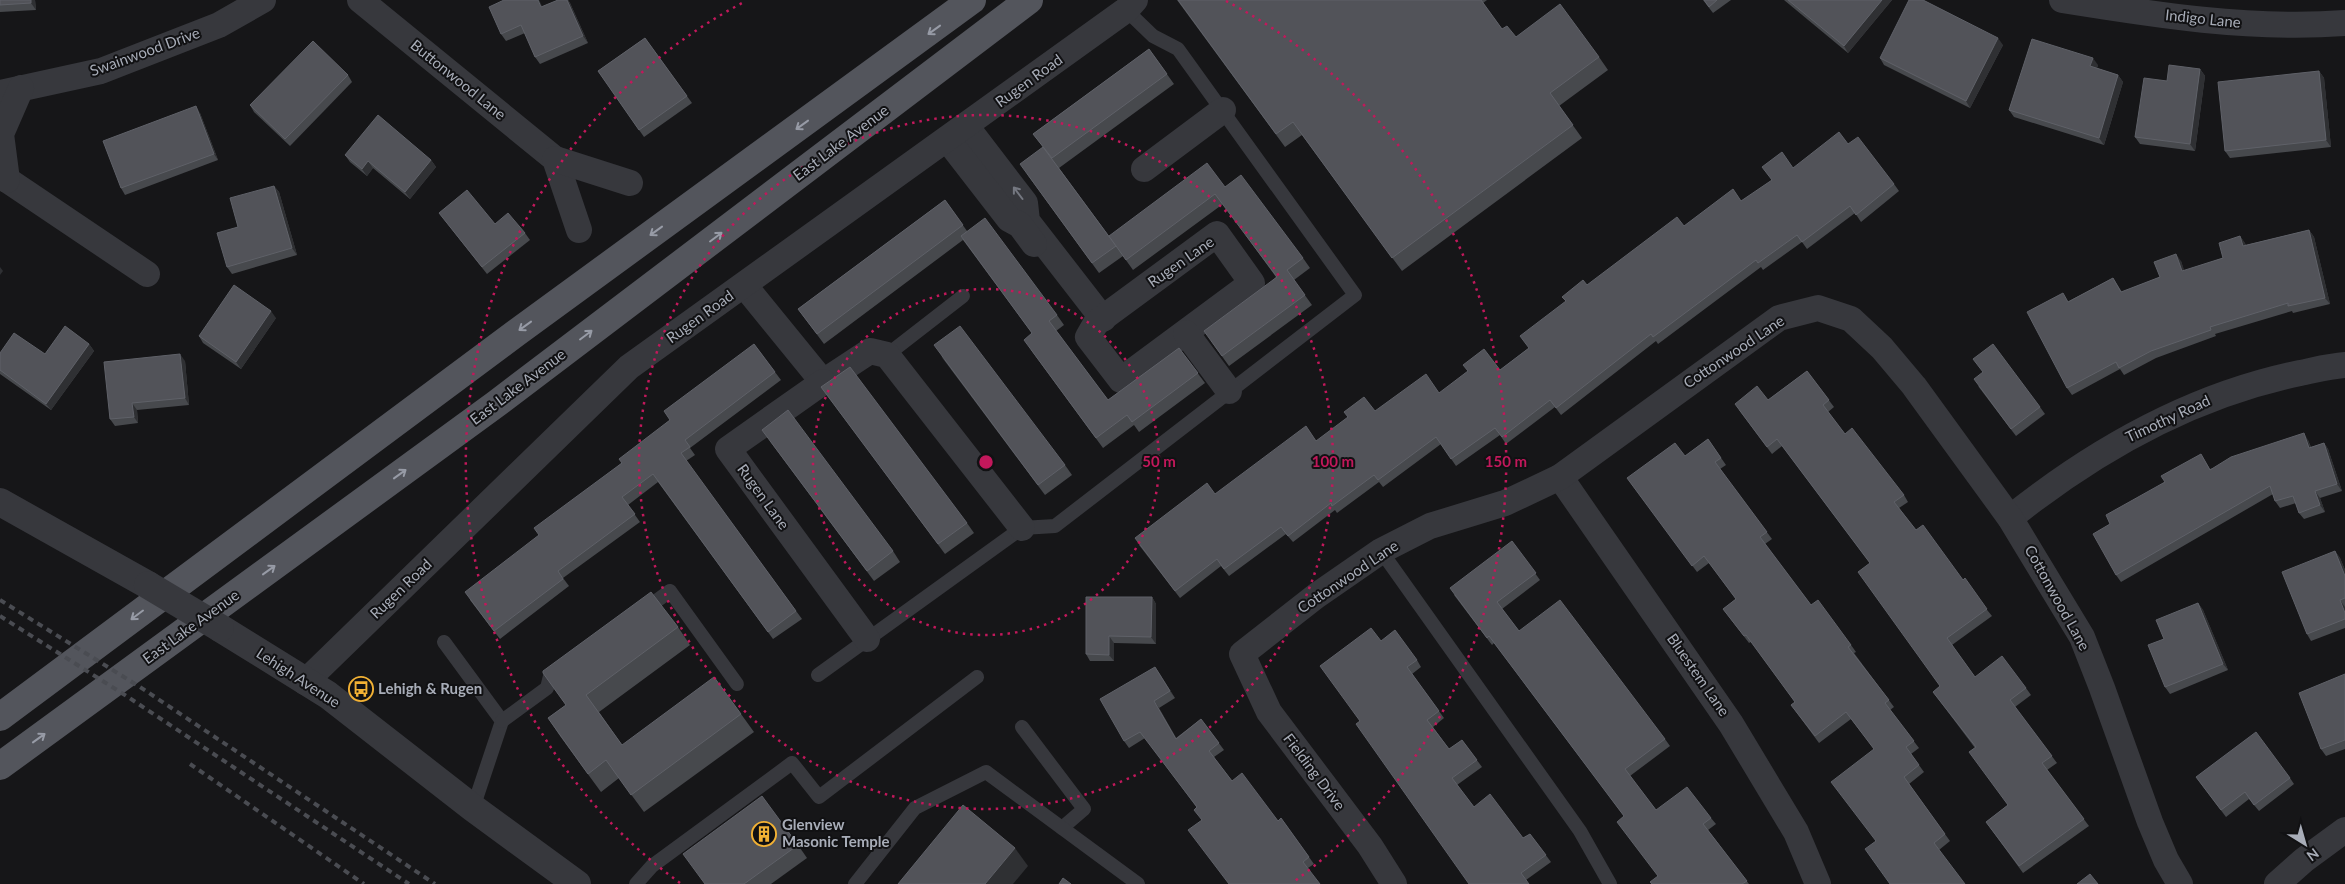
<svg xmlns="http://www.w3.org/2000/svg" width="2345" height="884" viewBox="0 0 2345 884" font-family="Lato,sans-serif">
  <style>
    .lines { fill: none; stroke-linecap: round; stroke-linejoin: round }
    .service { stroke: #37383d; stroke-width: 14 }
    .minor { stroke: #37383d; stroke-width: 26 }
    .tertiary { stroke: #37383d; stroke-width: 28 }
    .primary { stroke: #53555c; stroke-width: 28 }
    .rail { stroke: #4a4c52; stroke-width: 4; stroke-dasharray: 6 5; stroke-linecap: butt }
    .tertiary-bridge { stroke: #37383d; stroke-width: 28 }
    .wall { fill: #47494d }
    .shaded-wall { fill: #2f3033 }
    .building { fill: #525359; stroke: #5f6168 }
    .oneway { stroke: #979ba6 }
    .oneway2 { stroke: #757881 }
    .ring { fill: none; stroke: #c2185b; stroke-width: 2.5; stroke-dasharray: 2.5 5 }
    .labels { text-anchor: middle; stroke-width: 4; stroke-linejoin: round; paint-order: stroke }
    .street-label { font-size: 15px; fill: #a8adb8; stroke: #111113 }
    .poi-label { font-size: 15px; font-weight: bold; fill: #a8adb8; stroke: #111113; text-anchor: start }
    .centre { fill: #c2185b; stroke: #111113; stroke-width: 2.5 }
    .ring-label { font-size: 15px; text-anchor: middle; font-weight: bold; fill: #c2185b; stroke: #111113; stroke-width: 4; stroke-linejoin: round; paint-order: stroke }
  </style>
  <rect width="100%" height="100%" fill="#161618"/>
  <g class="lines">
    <!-- service -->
    <g class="service">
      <polyline points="887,355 963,296"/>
      <polyline points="1381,551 1580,831 1610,884"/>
      <polyline points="644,610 670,591 737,684"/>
      <polyline points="444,642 502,721 473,808"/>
      <polyline points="818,675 1022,528 1055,526 1355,295 1178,49 1153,36 1126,10"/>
      <polyline points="502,721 547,688 550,676 561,668"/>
      <polyline points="1022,727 1084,809 1062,828"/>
      <polyline points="636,884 652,866 792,763 819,797 977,677"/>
      <polyline points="855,884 915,808 986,772 1138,884"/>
    </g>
    <!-- minor -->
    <g class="minor">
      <polyline points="360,0 555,159 579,230"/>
      <path d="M2062,0C2155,15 2250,30 2345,23"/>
      <polyline points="0,93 101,71 219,25 263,0"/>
      <polyline points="966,126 1025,203 1027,221 1103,319"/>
      <polyline points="947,139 1009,219 1020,225 1034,244"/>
      <polyline points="555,159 630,183"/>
      <polyline points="1144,169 1223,110"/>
      <polyline points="0,175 147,274"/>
      <polyline points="7,180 1,134 21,88"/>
      <polygon points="1217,234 1252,283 1121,380 1088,337 1096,323"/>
      <polyline points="744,285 823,382 870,351 887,355 1022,528"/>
      <polyline points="1186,333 1229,391"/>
      <polyline points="823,382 728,449 867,639"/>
      <polyline points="1560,477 1731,724 1796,832 1818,884"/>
      <path d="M2010,518C2095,450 2192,395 2300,373C2315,370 2330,366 2345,365"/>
      <polyline points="305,682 629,367 1126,10 1135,0"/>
      <polyline points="1394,884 1370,846 1269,712 1242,654 1316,596 1381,551 1430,526 1505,503 1560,477 1779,318 1818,308 1851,319 1882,348 1914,386 2010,518 2082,637 2102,688 2150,822 2166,860 2180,884"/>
      <polyline points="2277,884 2304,860 2345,830"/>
    </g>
    <!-- tertiary -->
    <g class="tertiary">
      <polyline points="0,502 148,585"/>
      <polyline points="220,628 328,695 473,808 577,884"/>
    </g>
    <!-- primary -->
    <g class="primary">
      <polyline points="0,717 516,333 972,0"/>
      <polyline points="0,766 496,404 1029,0"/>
    </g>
    <!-- rail -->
    <g class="rail">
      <polyline points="0,600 140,687 435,884"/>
      <polyline points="0,616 128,697 409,884"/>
      <polyline points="190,764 364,884"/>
    </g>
    <!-- tertiary-bridge -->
    <polyline class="tertiary-bridge" points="148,585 220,628"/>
  </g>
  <!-- wall -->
  <g class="wall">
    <polygon points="0,0 35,0 36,10 0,12"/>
    <polygon points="558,0 568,0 570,3 588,43 540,64 535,57 525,33 506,41 501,34 542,7"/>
    <polygon points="1177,0 1487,0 1483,3 1502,29 1516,37 1599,57 1608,70 1559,106 1582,138 1402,271 1302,135 1285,147"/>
    <polygon points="1703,0 1731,0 1713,13"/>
    <polygon points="1784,0 1892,0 1848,53"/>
    <polygon points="645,38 692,103 644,137 598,71"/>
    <polygon points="2003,45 1970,108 1884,65 1880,58"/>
    <polygon points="1149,49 1174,84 1059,168 1114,243 1225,187 1303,258 1310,268 1294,280 1312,305 1229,366 1211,341 1276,277 1223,204 1133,270 1118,249 1123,256 1099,273 1027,174 1043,147 1033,134"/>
    <polygon points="2098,65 2097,68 2118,75 2123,82 2104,145 2014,117 2009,110"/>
    <polygon points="2200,69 2205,76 2195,151 2140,144 2135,137 2167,81"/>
    <polygon points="2319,71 2324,78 2331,147 2230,158 2225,151"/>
    <polygon points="348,75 352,82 290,146 254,112 250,105"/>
    <polygon points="200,113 218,160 125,195 121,188"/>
    <polygon points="1848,144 1894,184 1899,191 1861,222 1855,213 1807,249 1802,242 1763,270 1761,267 1658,344 1656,341 1561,415 1555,407 1506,444 1500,435 1456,466 1441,444 1383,487 1379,482 1337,513 1335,510 1293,542 1286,534 1229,576 1221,566 1180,598 1139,545 1215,494 1316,441 1375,411 1439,393 1500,370 1529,348 1587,285 1684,226 1741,201 1793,168"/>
    <polygon points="345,155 431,160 436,167 410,199 373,168 367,176 350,162"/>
    <polygon points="274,186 279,192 297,255 232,274 227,267 238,227"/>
    <polygon points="945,200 967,231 1057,315 1064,325 1056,331 1108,400 1179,348 1205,383 1139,432 1134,425 1103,448 1031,350 1032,333 963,240 824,344 798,309"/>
    <polygon points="439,213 495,224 525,233 530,240 487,274"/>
    <polygon points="2309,230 2314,237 2330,304 2293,313 2292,311 2215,334 2216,336 2156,358 2124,375 2120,369 2072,395 2067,388 2069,301 2113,278 2122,292 2160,277 2181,261 2184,271 2223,258 2240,236 2246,245"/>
    <polygon points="276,318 241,369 203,343 199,336"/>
    <polygon points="89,344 94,351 51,410 0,374 0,353 45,354"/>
    <polygon points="754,344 781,380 690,448 695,455 686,461 802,619 773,639 658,482 628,505 640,522 563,578 569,586 500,639 470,600 539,536 670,420"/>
    <polygon points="941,356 1065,465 1072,475 1045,495"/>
    <polygon points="185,361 189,405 137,410 138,423 115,426 110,419"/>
    <polygon points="1807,371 1834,407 1828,412 1845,434 1904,495 1908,502 1899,508 1916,530 1963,580 1992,616 1952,645 1975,677 2026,688 2031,695 2015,707 2057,763 2047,770 2089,826 2023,873 1986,822 2008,805 1975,748 1933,692 1940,686 1870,563 1782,446 1772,454 1739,410 1768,400"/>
    <polygon points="1978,386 2040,407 2045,414 2016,436"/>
    <polygon points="821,387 967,523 974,533 945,554"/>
    <polygon points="1708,439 1726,465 1720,469 1772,539 1765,544 1811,605 1851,645 1856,652 1854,653 1894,707 1890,710 1919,748 1911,754 1924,772 1909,784 1950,841 1939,850 1875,842 1874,749 1851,719 1819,743 1791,705 1795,702 1751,642 1749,643 1723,609 1736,599 1709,563 1697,572 1627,478 1685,456"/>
    <polygon points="769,440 893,551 900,562 874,581"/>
    <polygon points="2308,440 2311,447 2324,443 2328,449 2342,491 2320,498 2325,512 2304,519 2299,513 2296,503 2280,508 2275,501 2273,494 2121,582 2116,575 2110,524 2201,454 2210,469"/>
    <polygon points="1512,541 1540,580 1502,609 1519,631 1665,739 1670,746 1630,776 1656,810 1711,818 1716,824 1708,830 1749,884 1652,884 1658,876 1624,816 1494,643 1492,645 1454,595"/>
    <polygon points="2335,551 2340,558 2345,570 2345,628 2311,641 2307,634"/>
    <polygon points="1152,597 1156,604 1156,644 1114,643 1114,661 1090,661 1086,654"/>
    <polygon points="2198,603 2203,610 2228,670 2170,694 2165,687 2164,639"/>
    <polygon points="678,627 690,645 599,712 622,745 741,714 754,732 644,812 619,778 601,792 560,736 548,718 566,705 543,673"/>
    <polygon points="1381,641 1417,660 1421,667 1412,674 1444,718 1433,727 1449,749 1462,740 1482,767 1457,785 1474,807 1523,838 1530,834 1551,862 1526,880 1360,721"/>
    <polygon points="1155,667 1175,698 1159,708 1176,738 1201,719 1224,750 1214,757 1232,781 1278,821 1281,818 1314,864 1308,868 1202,820 1197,808 1145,738 1129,748 1124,741"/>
    <polygon points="2345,674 2345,749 2326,756 2321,749"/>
    <polygon points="2196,777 2290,778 2294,784 2259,811 2249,799 2226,817"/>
    <polygon points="798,845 807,858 771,884 704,884"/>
  </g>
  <!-- shaded-wall -->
  <g class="shaded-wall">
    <polygon points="31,0 35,0 36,10 31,3"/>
    <polygon points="538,0 539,0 546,14 541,7"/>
    <polygon points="567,0 568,0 570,3 588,43 583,36"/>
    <polygon points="1882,0 1892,0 1848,53 1844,46"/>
    <polygon points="1998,38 2003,45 1970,108 1966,101"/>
    <polygon points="2093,58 2098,65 2095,73 2090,66"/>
    <polygon points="2200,69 2205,76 2195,151 2190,144"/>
    <polygon points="2319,71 2324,78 2331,147 2326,140"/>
    <polygon points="2118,75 2123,82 2104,145 2099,138"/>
    <polygon points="196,106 200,113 218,160 214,154"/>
    <polygon points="431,160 436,167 410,199 405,192"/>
    <polygon points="368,161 373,168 367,176 362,169"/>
    <polygon points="274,186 279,192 297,255 292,248"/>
    <polygon points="2309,230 2314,237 2330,304 2325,298"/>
    <polygon points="2240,236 2245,243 2248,253 2243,246"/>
    <polygon points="2176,254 2181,261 2187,278 2182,271"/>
    <polygon points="0,267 3,271 0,275"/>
    <polygon points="271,311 276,318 241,369 236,362"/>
    <polygon points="89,344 94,351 51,410 46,404"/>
    <polygon points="180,354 185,361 189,405 185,398"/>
    <polygon points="132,403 137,410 138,423 134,417"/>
    <polygon points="2304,433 2308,440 2313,455 2309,448"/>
    <polygon points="2324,443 2328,449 2342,491 2337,484"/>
    <polygon points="2315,491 2320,498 2325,512 2320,505"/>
    <polygon points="2335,551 2340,558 2345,570 2345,576"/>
    <polygon points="1152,597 1156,604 1156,644 1151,637"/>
    <polygon points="2340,600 2345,607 2345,613"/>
    <polygon points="2198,603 2203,610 2228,670 2223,664"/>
    <polygon points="1109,636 1114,643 1114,661 1109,655"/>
    <polygon points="1155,667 1160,674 1175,698 1170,691"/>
    <polygon points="1154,701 1159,708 1181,746 1176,739"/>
    <polygon points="1015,848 1028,866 1013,884 985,884"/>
  </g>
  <!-- building -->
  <g class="building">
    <polygon points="0,0 31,0 31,3 0,5"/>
    <polygon points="504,0 538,0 541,7 558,0 567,0 583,36 535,57 521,25 501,34 489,7"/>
    <polygon points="1178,0 1481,0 1502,29 1507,26 1516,37 1560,4 1599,57 1550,93 1573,125 1392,258 1293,122 1276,134"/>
    <polygon points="1704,0 1717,0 1709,7"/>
    <polygon points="1788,0 1882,0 1844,46"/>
    <polygon points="1909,0 1923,0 1998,38 1966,101 1880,58"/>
    <polygon points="645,38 687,96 639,130 598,71"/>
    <polygon points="2032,39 2093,58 2090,66 2118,75 2099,138 2009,110"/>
    <polygon points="313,41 348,75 285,139 250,105"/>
    <polygon points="1149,49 1167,74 1052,158 1033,134"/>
    <polygon points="2169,65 2200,69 2190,144 2135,137 2144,78 2167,81"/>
    <polygon points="2319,71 2326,140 2225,151 2218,82"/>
    <polygon points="196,106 214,154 121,188 103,141"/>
    <polygon points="378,115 431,160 405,192 368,161 362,169 345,155"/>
    <polygon points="1839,132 1848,144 1858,137 1894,184 1856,215 1850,206 1802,242 1797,235 1758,263 1756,260 1653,337 1651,334 1556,408 1550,400 1502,437 1495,428 1451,459 1436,437 1378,480 1374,475 1332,506 1331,503 1288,536 1281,527 1224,569 1217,559 1175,591 1135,538 1207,483 1215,494 1306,426 1316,441 1348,417 1344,412 1364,397 1375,411 1426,374 1439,393 1468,371 1463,365 1484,349 1500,370 1529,348 1520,336 1566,301 1562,297 1583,280 1587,285 1677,217 1684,226 1733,189 1741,201 1772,180 1762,167 1782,152 1793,168"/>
    <polygon points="1043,147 1116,246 1092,263 1020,164"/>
    <polygon points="1207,163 1225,187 1241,175 1303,258 1287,270 1305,295 1222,356 1204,331 1277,277 1215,194 1126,260 1109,236"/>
    <polygon points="274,186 292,248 227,267 217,233 238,227 230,198"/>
    <polygon points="467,190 495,224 508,213 525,233 482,267 439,213"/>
    <polygon points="945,200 963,225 817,334 798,309"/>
    <polygon points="985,218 1057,315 1049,321 1108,400 1179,348 1198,373 1132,422 1127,415 1096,438 1024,340 1032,333 961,236"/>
    <polygon points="2309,230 2325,298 2288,306 2288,303 2210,327 2211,330 2151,351 2119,368 2116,362 2067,388 2027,312 2063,293 2068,302 2113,278 2121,292 2160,277 2154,262 2176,254 2182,271 2223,258 2219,243 2240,236 2243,246"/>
    <polygon points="234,285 271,311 236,362 199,336"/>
    <polygon points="65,326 89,344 46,404 0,370 0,353 14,333 45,354"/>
    <polygon points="960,326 1065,465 1038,485 934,345"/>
    <polygon points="754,344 775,372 685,440 690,447 681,453 796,611 768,632 653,474 622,497 635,514 558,571 563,579 494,631 465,592 539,535 534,528 622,463 619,459 670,420 664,411"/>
    <polygon points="1993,344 2040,407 2011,429 1974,379 1983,372 1973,359"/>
    <polygon points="180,354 185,398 132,403 134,417 110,419 104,362"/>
    <polygon points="850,367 967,523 938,544 821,387"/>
    <polygon points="1807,371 1829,400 1823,405 1845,434 1852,428 1904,495 1894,502 1916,530 1923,525 1963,580 1965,578 1987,609 1947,638 1975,677 2002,656 2026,688 2010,700 2052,756 2042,763 2084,819 2019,866 1986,822 2008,805 1969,752 1976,747 1933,692 1940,686 1858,572 1870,563 1777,439 1767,447 1735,404 1757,386 1768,400"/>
    <polygon points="788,410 893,551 867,571 762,430"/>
    <polygon points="2304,433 2309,448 2324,443 2337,484 2315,491 2320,505 2299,513 2293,496 2275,501 2270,486 2116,575 2093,534 2110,524 2106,515 2165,482 2161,476 2201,454 2210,470 2231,457"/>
    <polygon points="1708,439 1721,458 1715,462 1767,532 1760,537 1811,605 1818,600 1851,645 1848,647 1889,700 1885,703 1914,741 1906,747 1919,765 1904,777 1945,834 1934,843 1965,884 1890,884 1865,849 1876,841 1831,782 1874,749 1846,712 1815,736 1791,705 1795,702 1746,635 1744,636 1723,609 1736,599 1704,556 1692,566 1627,478 1675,443 1685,456"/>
    <polygon points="1512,541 1536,573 1497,602 1519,631 1560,600 1665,739 1625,769 1656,810 1687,787 1711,818 1703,824 1747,881 1742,884 1652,884 1650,882 1658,876 1617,822 1624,816 1489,636 1487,638 1450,588"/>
    <polygon points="2335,551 2345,576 2345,598 2340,600 2345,613 2345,619 2307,634 2282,572"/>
    <polygon points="651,592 678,627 586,695 622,745 714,677 741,714 631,795 606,760 588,774 548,718 566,705 543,673 543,671"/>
    <polygon points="1086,597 1152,597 1151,637 1109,636 1109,655 1086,654"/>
    <polygon points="2198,603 2223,664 2165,687 2148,645 2164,639 2156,620"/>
    <polygon points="1371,628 1381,641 1395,630 1417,660 1407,667 1439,711 1427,720 1449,749 1462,740 1477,760 1452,778 1474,807 1490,794 1523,838 1530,834 1546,855 1521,873 1529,884 1469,884 1356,724 1360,721 1320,666"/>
    <polygon points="1155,667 1170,691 1154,701 1176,739 1201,719 1219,743 1209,751 1232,781 1242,773 1278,821 1281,818 1309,857 1303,862 1320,884 1229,884 1188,830 1202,820 1194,810 1197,807 1140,732 1124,741 1100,699"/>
    <polygon points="2345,674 2345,740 2321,749 2299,693"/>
    <polygon points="2256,732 2290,778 2254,805 2245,792 2221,810 2196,777"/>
    <polygon points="762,796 798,845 744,884 705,884 683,854"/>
    <polygon points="963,805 1015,848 985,884 898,884"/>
    <polygon points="2090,874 2098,884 2077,884"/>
    <polygon points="1063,878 1071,884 1059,884"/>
  </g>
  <!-- one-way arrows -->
  <defs><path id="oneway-shaft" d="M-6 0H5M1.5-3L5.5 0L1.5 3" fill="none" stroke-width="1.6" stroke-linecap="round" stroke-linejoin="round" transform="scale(1.25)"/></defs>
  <g class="oneway">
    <use href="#oneway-shaft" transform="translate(934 30) rotate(144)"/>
    <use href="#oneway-shaft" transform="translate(802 125) rotate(144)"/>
    <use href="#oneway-shaft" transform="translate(656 231) rotate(144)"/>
    <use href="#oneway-shaft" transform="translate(716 237) rotate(-37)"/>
    <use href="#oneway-shaft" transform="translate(525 326) rotate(144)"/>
    <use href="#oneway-shaft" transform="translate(586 335) rotate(-37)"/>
    <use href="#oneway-shaft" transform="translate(400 474) rotate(-36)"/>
    <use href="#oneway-shaft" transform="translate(269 570) rotate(-36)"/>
    <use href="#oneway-shaft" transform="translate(137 615) rotate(143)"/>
    <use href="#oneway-shaft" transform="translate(39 738) rotate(-36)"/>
  </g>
  <use class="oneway2" href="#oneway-shaft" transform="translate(1018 193) rotate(-127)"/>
  <!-- distance rings -->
  <g class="ring">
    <circle cx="986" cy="462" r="173"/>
    <circle cx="986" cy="462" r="347"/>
    <path d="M680 883A520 520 0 0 1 746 1M1226 1A520 520 0 0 1 1292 883"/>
  </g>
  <!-- icons -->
  <defs>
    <symbol id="bus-ring" viewBox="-11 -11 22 22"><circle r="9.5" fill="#111113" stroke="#f2b134" stroke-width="1.5"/><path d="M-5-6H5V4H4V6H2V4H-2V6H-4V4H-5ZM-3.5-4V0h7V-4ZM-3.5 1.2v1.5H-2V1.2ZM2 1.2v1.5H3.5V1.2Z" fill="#f2b134"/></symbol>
    <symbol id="building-ring" viewBox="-11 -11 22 22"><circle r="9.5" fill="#111113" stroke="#f2b134" stroke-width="1.5"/><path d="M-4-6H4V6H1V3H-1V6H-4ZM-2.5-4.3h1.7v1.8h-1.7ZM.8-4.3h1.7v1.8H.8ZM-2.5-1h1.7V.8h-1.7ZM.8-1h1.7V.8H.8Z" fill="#f2b134"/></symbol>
  </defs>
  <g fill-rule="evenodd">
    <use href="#bus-ring" x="347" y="675" width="28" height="28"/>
    <use href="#building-ring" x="750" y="820" width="28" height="28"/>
  </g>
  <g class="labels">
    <!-- street labels -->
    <g class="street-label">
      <text transform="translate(2203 19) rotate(6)" y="5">Indigo Lane</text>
      <text transform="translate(145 52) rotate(-20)" y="5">Swainwood Drive</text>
      <text transform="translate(458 80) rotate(39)" y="5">Buttonwood Lane</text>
      <text transform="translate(1029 81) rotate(-36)" y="5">Rugen Road</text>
      <text transform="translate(841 143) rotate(-37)" y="5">East Lake Avenue</text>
      <text transform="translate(1181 262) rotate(-35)" y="5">Rugen Lane</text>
      <text transform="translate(700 317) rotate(-36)" y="5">Rugen Road</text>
      <text transform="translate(1734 352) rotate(-34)" y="5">Cottonwood Lane</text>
      <text transform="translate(518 387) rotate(-37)" y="5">East Lake Avenue</text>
      <text transform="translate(2168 419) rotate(-25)" y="5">Timothy Road</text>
      <text transform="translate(763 497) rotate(54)" y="5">Rugen Lane</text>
      <text transform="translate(1348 577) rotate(-34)" y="5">Cottonwood Lane</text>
      <text transform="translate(401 589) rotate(-44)" y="5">Rugen Road</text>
      <text transform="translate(2057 598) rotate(61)" y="5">Cottonwood Lane</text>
      <text transform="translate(191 627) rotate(-36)" y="5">East Lake Avenue</text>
      <text transform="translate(1698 675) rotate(55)" y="5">Bluestem Lane</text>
      <text transform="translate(298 678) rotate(33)" y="5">Lehigh Avenue</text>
      <text transform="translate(1314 772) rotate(53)" y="5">Fielding Drive</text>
    </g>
    <!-- poi labels -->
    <g class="poi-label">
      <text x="378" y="694">Lehigh &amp; Rugen</text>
      <text x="782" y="830">Glenview<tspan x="782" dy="17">Masonic Temple</tspan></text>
    </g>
  </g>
  <circle cx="986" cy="462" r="8" class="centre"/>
  <g class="ring-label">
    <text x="1159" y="467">50 m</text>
    <text x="1333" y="467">100 m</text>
    <text x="1506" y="467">150 m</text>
  </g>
  <!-- north arrow -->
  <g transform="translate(2305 844) rotate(143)" stroke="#111113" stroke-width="4" paint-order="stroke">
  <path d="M0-4L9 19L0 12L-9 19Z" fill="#a8adb8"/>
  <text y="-8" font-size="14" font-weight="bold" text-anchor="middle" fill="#a8adb8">N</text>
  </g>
</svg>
